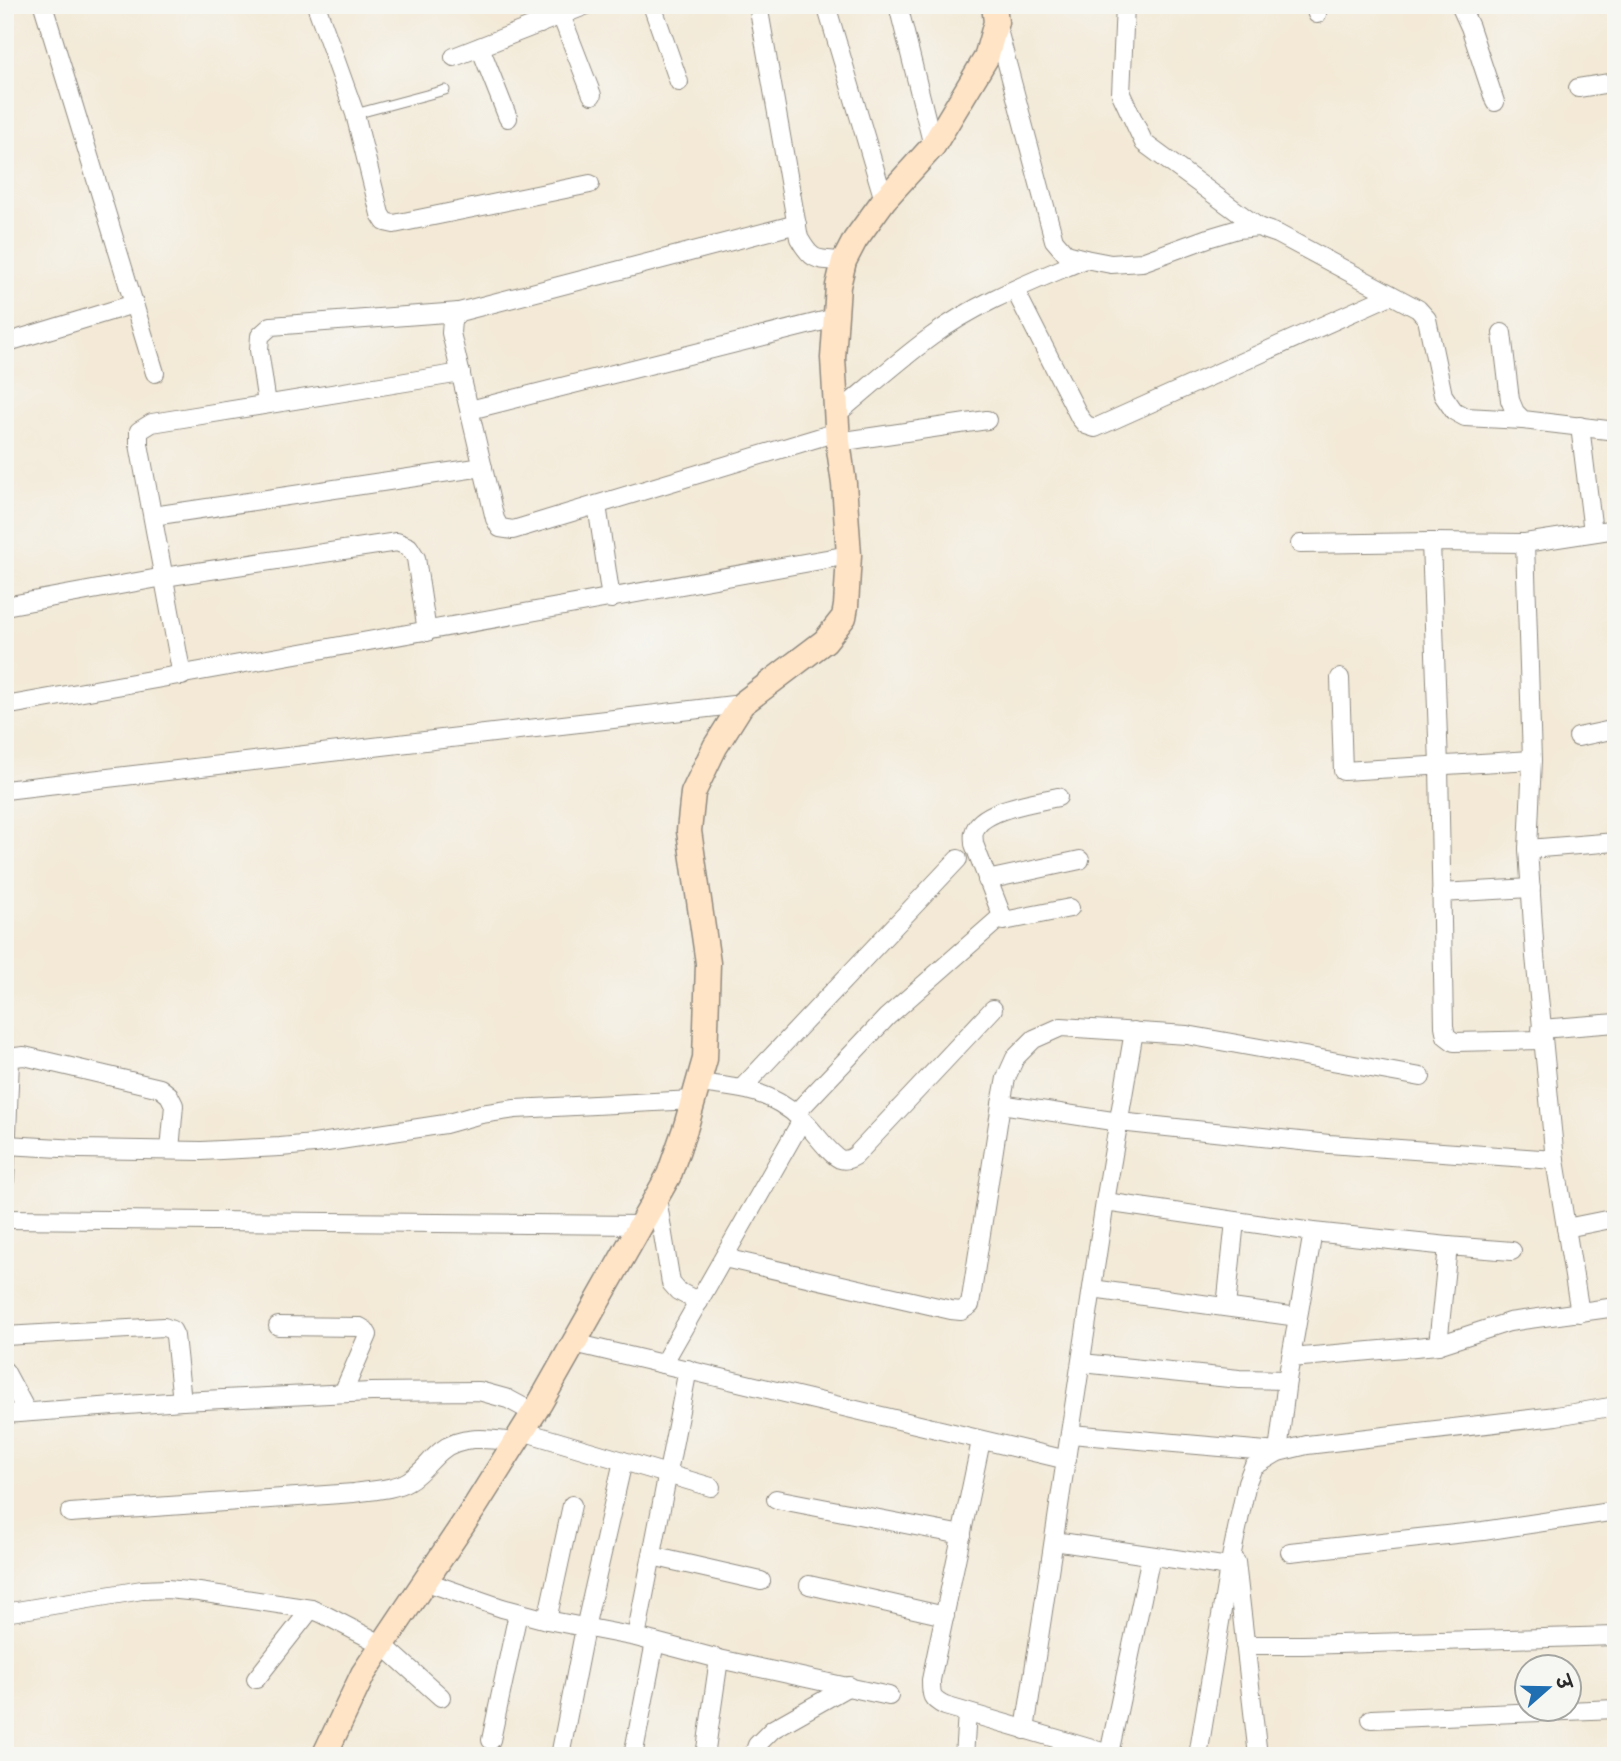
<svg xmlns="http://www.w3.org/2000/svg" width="1621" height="1761" viewBox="0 0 1621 1761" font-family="'Shantell Sans','Playpen Sans Deva',sans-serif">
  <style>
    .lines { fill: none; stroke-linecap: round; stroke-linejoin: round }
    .service-casing { stroke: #8f8a80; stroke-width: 11 }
    .minor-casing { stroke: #8f8a80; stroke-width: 20 }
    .secondary-casing { stroke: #8f8a80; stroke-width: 27 }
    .service { stroke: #fff; stroke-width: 9 }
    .minor { stroke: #fff; stroke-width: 18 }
    .secondary { stroke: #ffe4c6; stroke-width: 24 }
  </style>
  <rect width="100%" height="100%" fill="#f6f6f2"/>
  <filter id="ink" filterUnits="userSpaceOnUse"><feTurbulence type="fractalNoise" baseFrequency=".0143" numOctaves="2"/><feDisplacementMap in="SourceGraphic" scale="14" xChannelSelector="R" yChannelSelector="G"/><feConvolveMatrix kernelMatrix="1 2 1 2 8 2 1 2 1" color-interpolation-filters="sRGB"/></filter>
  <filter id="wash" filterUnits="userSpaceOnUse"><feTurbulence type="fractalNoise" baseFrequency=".00686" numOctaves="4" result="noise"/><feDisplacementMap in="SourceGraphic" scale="28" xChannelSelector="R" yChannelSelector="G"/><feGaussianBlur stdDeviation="1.57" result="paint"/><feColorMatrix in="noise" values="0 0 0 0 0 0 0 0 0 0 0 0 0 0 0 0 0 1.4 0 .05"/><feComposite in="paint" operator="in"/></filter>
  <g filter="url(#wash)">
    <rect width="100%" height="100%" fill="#f3e9d6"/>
  </g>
  <g filter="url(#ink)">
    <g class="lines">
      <defs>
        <polyline id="service" points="355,114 445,90"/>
        <g id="minor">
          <polyline points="43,5 155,373"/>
          <polyline points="316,5 355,114 380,214 385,222 394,224 590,184"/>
          <polyline points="533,5 540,24"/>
          <polyline points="652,5 679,82"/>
          <path d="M758,5L799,238C813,263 817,259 844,261"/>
          <polyline points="826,5 884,200"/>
          <polyline points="898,5 933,146"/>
          <polyline points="1125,5 1121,94 1144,143 1258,227"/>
          <polyline points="1314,5 1317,14"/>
          <polyline points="1460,5 1470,27 1495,102"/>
          <polyline points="561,15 592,95"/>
          <polyline points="996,22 1054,240 1066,254 1085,259 1111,264 1142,262 1208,238 1238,229 1258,227 1278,234 1418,309 1427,319 1443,395 1454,411 1465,417 1523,420"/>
          <polyline points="480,47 508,118"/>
          <polyline points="454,57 587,5"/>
          <polyline points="1578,88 1616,82"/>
          <polyline points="797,224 459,312 452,320 451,333 495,519 500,528 513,530 837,432"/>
          <polyline points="1015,290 1080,418 1086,425 1095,428 1391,295"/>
          <polyline points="1502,333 1510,400 1515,412 1523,420 1616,431"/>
          <polyline points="5,343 134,304"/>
          <polyline points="267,404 259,350 260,336 271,326 459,312"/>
          <polyline points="470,410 835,318"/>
          <path d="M837,414C868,388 899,360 932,336C976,303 1034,281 1085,259"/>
          <polyline points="1580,426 1593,532"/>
          <polyline points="838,442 987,420"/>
          <polyline points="597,505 611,599"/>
          <polyline points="153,516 483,467"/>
          <polyline points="1431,542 1439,766 1444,1026 1446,1036 1454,1042 1543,1040"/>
          <polyline points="1525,543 1532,760 1528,849 1535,956 1555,1160 1580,1313"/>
          <polyline points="1300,544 1431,542 1525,543 1616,529"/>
          <polyline points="5,606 164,577 397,542 409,547 416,558 427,632"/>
          <polyline points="182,676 139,444 139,431 152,423 461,373"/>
          <polyline points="1340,678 1343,771 1532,760"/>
          <polyline points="5,706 849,555"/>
          <polyline points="1578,737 1616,729"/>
          <polyline points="5,790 742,704"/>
          <path d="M1058,797C1037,802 979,809 974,833C973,836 974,840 974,844L1004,921L1070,908"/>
          <polyline points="1528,849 1616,842"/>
          <polyline points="987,880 1080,860"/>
          <polyline points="1441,893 1531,888"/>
          <polyline points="1541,1029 1616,1023"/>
          <path d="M698,1083C740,1088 768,1089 801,1119C812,1128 828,1153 840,1159C845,1161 850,1159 855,1156L993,1009"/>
          <polyline points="742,1088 958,859"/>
          <polyline points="1001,1104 1119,1122 1329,1144 1555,1160"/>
          <polyline points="795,1114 887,1017 1002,916"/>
          <polyline points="6,1145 79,1149 202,1151 280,1147 314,1144 445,1124 481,1114 515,1109 694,1100"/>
          <polyline points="5,1180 10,1061 15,1057 24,1056 160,1088 169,1095 174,1105 170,1150"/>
          <polyline points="657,1198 671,1283 678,1291 699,1302"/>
          <polyline points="1105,1202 1313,1232 1448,1246"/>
          <polyline points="5,1219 642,1225"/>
          <polyline points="1566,1228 1616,1218"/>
          <polyline points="724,1258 951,1310 961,1311 970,1305 1001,1104 1006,1078 1015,1058 1034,1039 1061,1027 1187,1035 1421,1077"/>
          <polyline points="1092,1289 1298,1317"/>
          <polyline points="1226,1307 1235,1221"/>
          <polyline points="278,1326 360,1327 365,1330 368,1335 343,1393"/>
          <polyline points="5,1336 164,1327 172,1330 175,1336 182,1401"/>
          <polyline points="574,1343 1067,1460"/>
          <polyline points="1438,1345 1448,1246 1512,1251"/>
          <polyline points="1291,1358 1438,1345 1509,1322 1616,1307"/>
          <polyline points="1082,1363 1239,1379 1287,1380"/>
          <polyline points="663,1364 802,1120"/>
          <polyline points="5,1371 27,1412"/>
          <polyline points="5,1414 182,1401 371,1392 479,1391 508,1399 534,1413"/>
          <polyline points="522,1431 711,1487"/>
          <polyline points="1071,1434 1278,1452 1287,1380 1313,1232"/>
          <path d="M981,1441L931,1680C931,1696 931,1699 945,1706L1116,1756"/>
          <polyline points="776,1499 962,1535"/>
          <path d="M70,1513L354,1493C371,1490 393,1490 408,1481C422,1473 429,1461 441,1451C461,1434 491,1439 516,1442"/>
          <polyline points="1054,1541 1229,1567"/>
          <polyline points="1290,1552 1483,1531 1616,1511"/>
          <polyline points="652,1556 761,1581"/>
          <polyline points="1236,1562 1258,1756"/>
          <polyline points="424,1581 502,1608 547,1620 636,1637 719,1659 889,1696"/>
          <polyline points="809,1585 945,1616"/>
          <polyline points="5,1613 142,1590 167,1589 199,1592 311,1609 323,1614 383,1645 441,1697"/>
          <polyline points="547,1620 572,1505"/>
          <polyline points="636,1637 688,1369"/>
          <polyline points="1245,1645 1303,1645 1616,1636"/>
          <polyline points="256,1679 311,1609"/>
          <polyline points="1371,1719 1616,1709"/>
          <polyline points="1025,1730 1105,1202 1134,1031"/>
          <polyline points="491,1740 518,1613"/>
          <polyline points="1109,1754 1151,1556"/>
          <polyline points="560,1756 585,1628 623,1461"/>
          <polyline points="633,1756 655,1642"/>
          <polyline points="705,1756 719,1659"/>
          <polyline points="753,1756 757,1745 773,1729 849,1686"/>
          <polyline points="964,1756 967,1713"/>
          <polyline points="1198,1756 1229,1567 1247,1482 1253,1467 1278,1452 1307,1445 1556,1416 1616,1406"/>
        </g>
        <polyline id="secondary" points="324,1756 363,1674 476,1505 540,1403 669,1175 686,1126 705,1059 708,963 689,831 693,793 715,747 742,704 825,641 844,617 846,606 849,555 844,484 838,442 833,358 838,286 844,261 855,240 884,200 933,146 986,58 996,22 994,5"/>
      </defs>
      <!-- service casing -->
      <use href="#service" class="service-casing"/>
      <!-- minor casing -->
      <use href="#minor" class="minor-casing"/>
      <!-- secondary casing -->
      <use href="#secondary" class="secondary-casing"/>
      <!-- service -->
      <use href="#service" class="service"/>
      <!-- minor -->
      <use href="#minor" class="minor"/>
      <!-- secondary -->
      <use href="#secondary" class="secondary"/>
    </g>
  </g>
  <!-- margin -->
  <rect width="1621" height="1761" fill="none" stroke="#f6f6f2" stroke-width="28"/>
  <!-- north arrow -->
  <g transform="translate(1548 1688) rotate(70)"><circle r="33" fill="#f6f6f2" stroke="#a5a5a2" stroke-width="2"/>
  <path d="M0-5L12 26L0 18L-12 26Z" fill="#1f6fb2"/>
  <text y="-10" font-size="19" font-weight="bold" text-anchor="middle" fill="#2b2b2b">उ</text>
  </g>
</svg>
